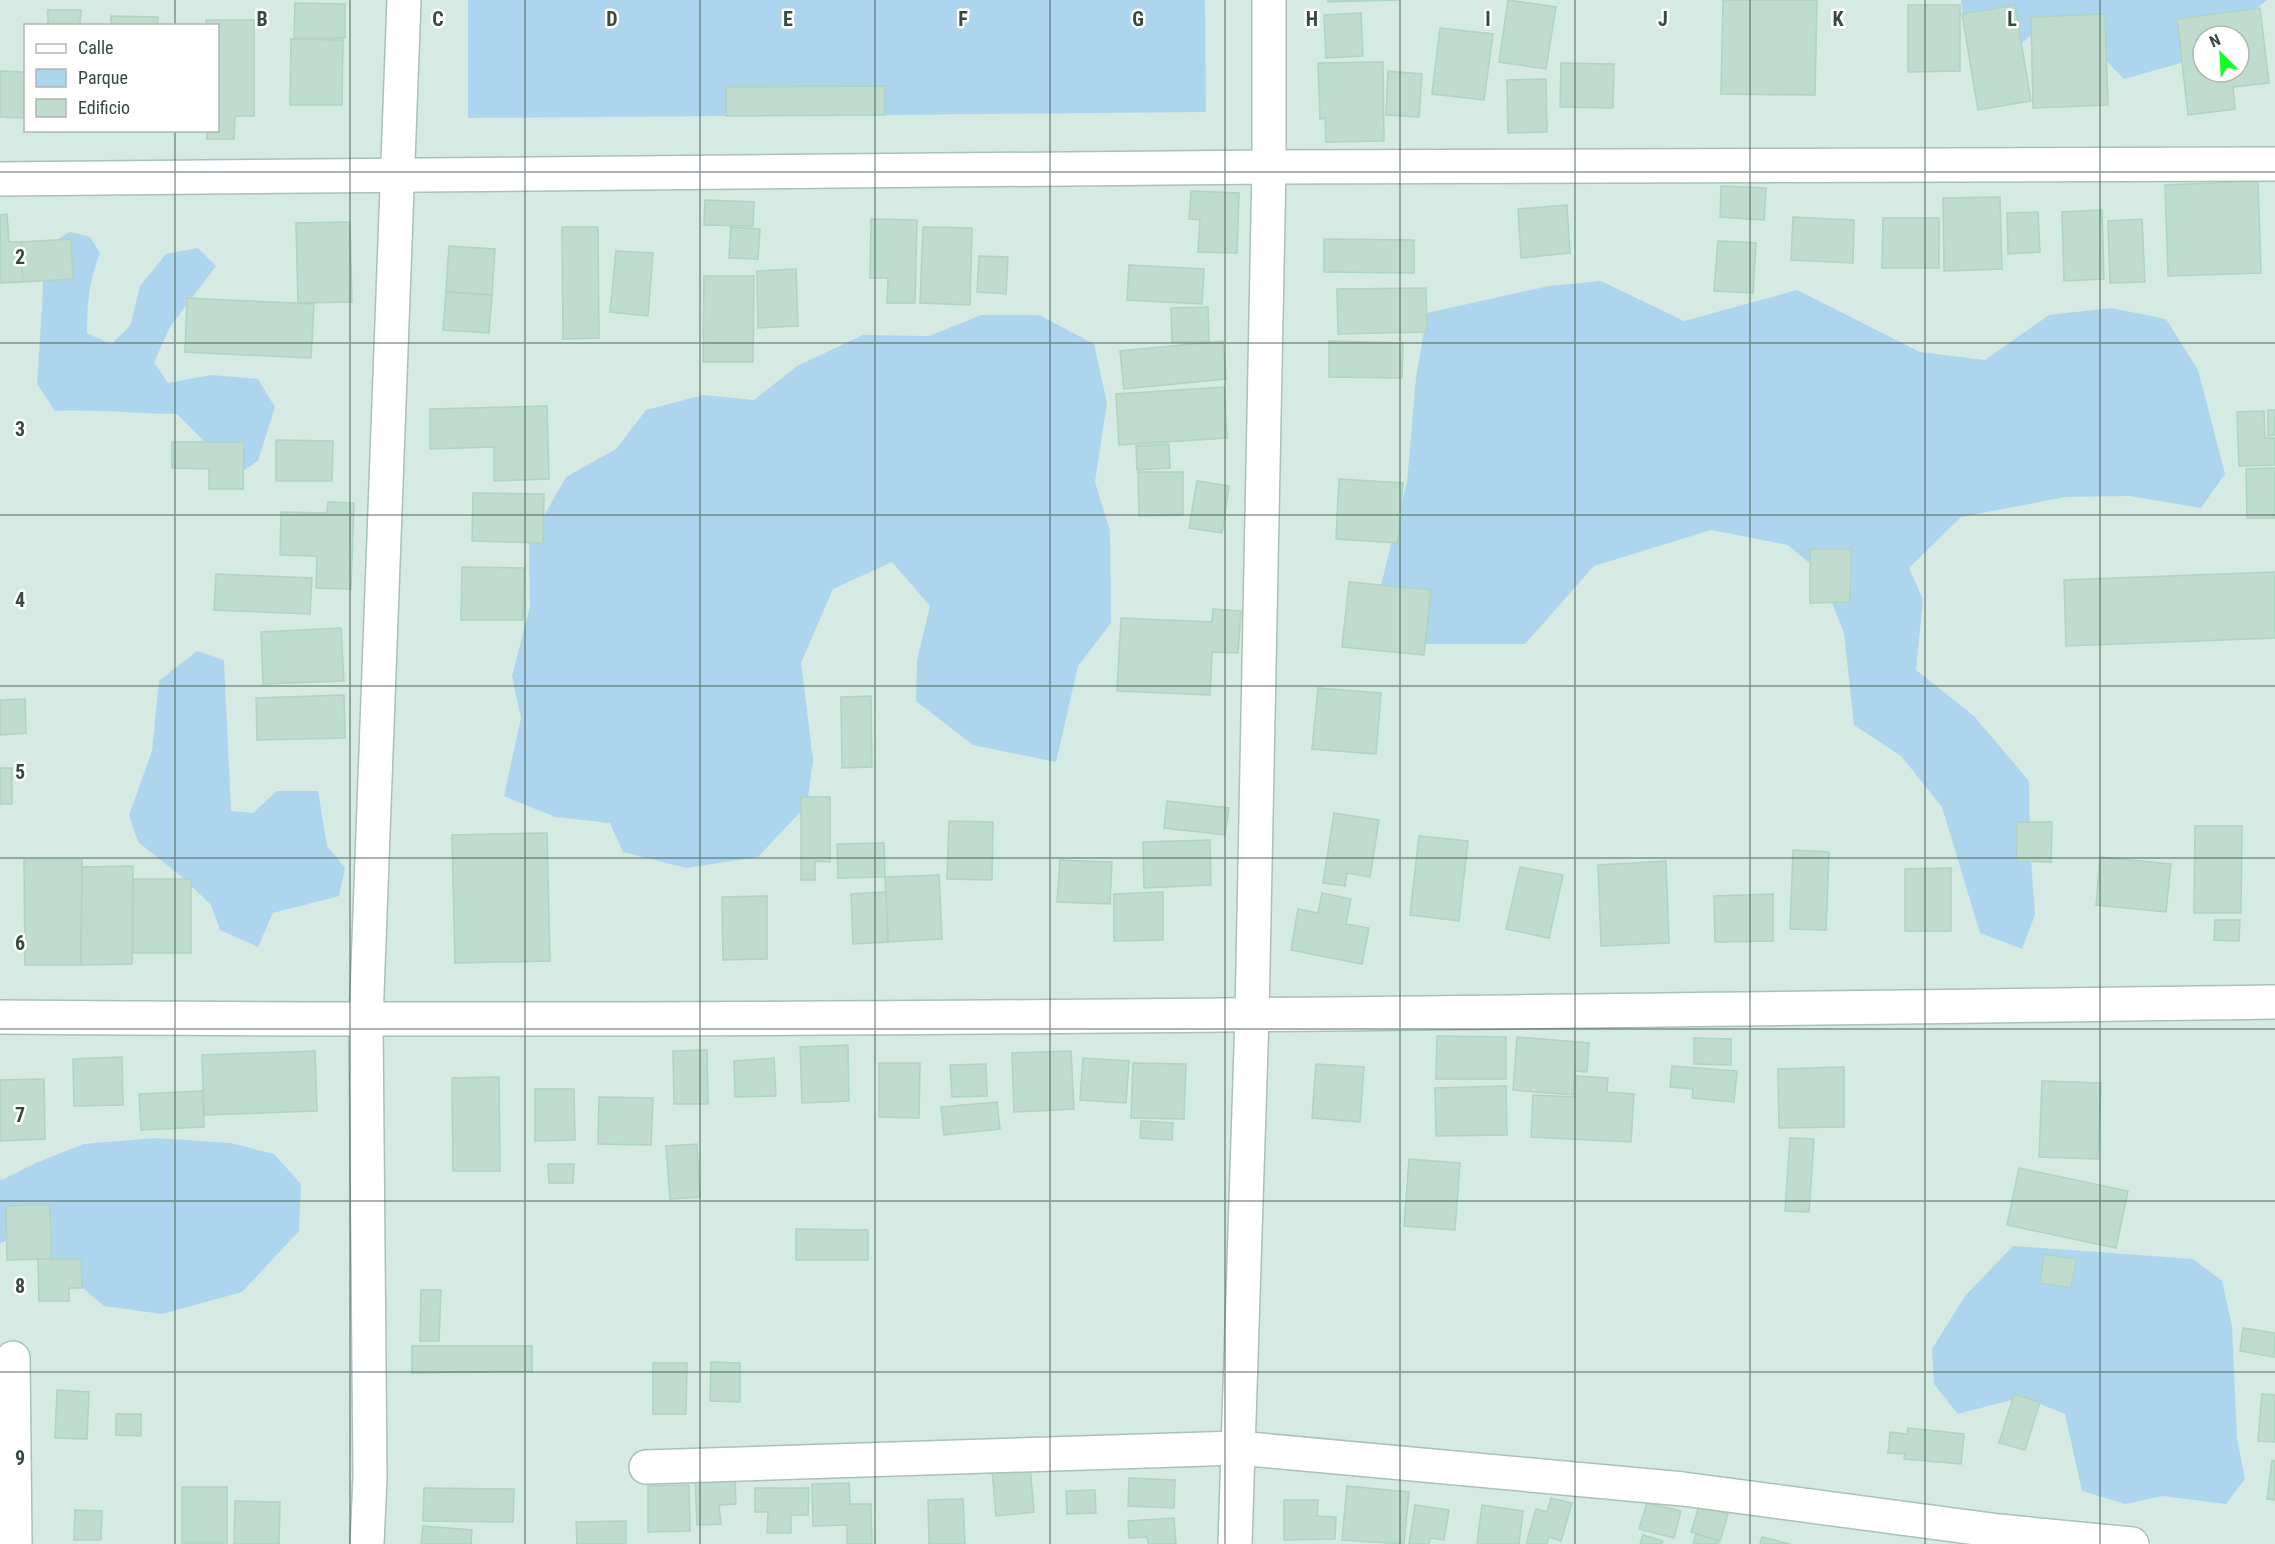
<svg xmlns="http://www.w3.org/2000/svg" width="2275" height="1544" viewBox="0 0 2275 1544" font-family="'Roboto Condensed',sans-serif">
  <style>
    .residential { fill: #d5eae2; fill-rule: evenodd }
    .green { fill: #add6ee }
    .building { fill: #bfdcce; stroke: #aed4c2; stroke-width: 1.5; fill-rule: evenodd }
    .lines { fill: none; stroke-linecap: round; stroke-linejoin: round }
    .minor-casing { stroke: #a9c2b7; stroke-width: 36 }
    .minor { stroke: #fff; stroke-width: 33 }
    .grid { fill: none; stroke: #364a40; stroke-width: 1.5; stroke-opacity: 0.55 }
    .grid-label { font-size: 20px; text-anchor: middle; font-weight: bold; fill: #364a40; stroke: #fff; stroke-width: 5; stroke-linejoin: round; paint-order: stroke }
  </style>
  <rect width="100%" height="100%" fill="#e8f6f0"/>
  <!-- residential -->
  <path class="residential" d="M0,0H2275V1544H0ZM26,26H218V130H26ZM2203,36H2239V72H2203Z"/>
  <!-- green -->
  <g class="green">
    <polygon points="468,0 1205,0 1206,112 885,115 885,86 727,87 726,116 468,118"/>
    <polygon points="1961,0 2267,0 2221,36 2203,36 2188,61 2124,79 2092,46 2052,17 2012,52 1968,54"/>
    <path d="M70,232L90,237L100,253C89,281 87,304 87,333L111,344L130,326L140,286L166,254L198,248L216,266L170,327L154,362L168,383L211,375L258,379L275,407L258,461L229,480L202,439L177,414C136,414 96,409 55,411L37,384L43,291L41,249Z"/>
    <polygon points="1601,281 1684,321 1797,290 1920,352 1985,360 2049,315 2111,308 2166,319 2198,370 2225,474 2201,508 2130,496 2065,497 1961,517 1909,568 1923,599 1916,670 1974,716 2029,781 2030,845 2035,915 2022,949 1980,933 1942,807 1901,756 1854,725 1844,633 1819,571 1788,545 1711,530 1594,566 1525,644 1413,644 1380,589 1407,482 1416,378 1427,313 1549,286"/>
    <polygon points="981,315 1039,315 1094,344 1107,403 1095,482 1110,531 1111,623 1078,666 1056,762 973,745 916,701 917,661 930,606 892,562 833,589 801,663 813,760 807,805 758,857 686,868 623,852 610,823 555,817 504,796 521,718 512,676 530,607 529,542 566,477 616,449 646,410 703,395 754,400 797,366 863,335 929,336"/>
    <polygon points="197,651 224,660 231,811 253,813 277,791 318,791 327,846 345,868 339,896 273,913 258,947 220,930 211,905 181,876 138,842 129,815 152,751 159,681"/>
    <polygon points="155,1138 231,1143 274,1154 301,1184 299,1231 242,1292 162,1314 104,1306 22,1237 0,1243 0,1178 2,1180 38,1162 84,1144"/>
    <polygon points="2013,1246 2193,1259 2222,1281 2232,1326 2237,1438 2245,1479 2226,1504 2162,1496 2125,1504 2082,1491 2065,1414 2023,1397 1958,1414 1934,1384 1932,1349 1965,1296"/>
  </g>
  <!-- building -->
  <g class="building">
    <polygon points="1328,0 1399,0 1328,2"/>
    <polygon points="1508,0 1556,7 1546,69 1499,62"/>
    <polygon points="1723,0 1817,0 1815,95 1721,94"/>
    <polygon points="295,3 345,4 345,38 294,38"/>
    <polygon points="1908,5 1960,5 1960,71 1908,72"/>
    <polygon points="2015,5 2031,101 1978,110 1962,14"/>
    <path d="M2260,8L2269,83L2233,87L2235,109L2188,115L2177,19ZM2203,36H2239V72H2203Z"/>
    <polygon points="48,10 81,10 80,26 48,26"/>
    <polygon points="1361,13 1363,56 1326,58 1324,15"/>
    <polygon points="2105,14 2108,105 2033,108 2031,17"/>
    <polygon points="111,16 158,17 157,26 111,26"/>
    <polygon points="206,20 254,20 254,116 235,116 234,139 207,139 207,130 218,130 218,26 206,26"/>
    <polygon points="1440,28 1493,34 1484,100 1432,94"/>
    <polygon points="291,39 343,40 342,105 290,105"/>
    <polygon points="1383,62 1384,141 1326,142 1325,118 1320,119 1318,63"/>
    <polygon points="1561,63 1614,64 1613,108 1560,107"/>
    <polygon points="0,71 26,72 26,118 0,117"/>
    <polygon points="1388,71 1422,74 1419,117 1386,115"/>
    <polygon points="1546,79 1547,132 1508,133 1507,80"/>
    <polygon points="885,86 885,115 726,116 726,87"/>
    <polygon points="2258,181 2261,273 2168,276 2165,185"/>
    <polygon points="1721,186 1766,188 1764,220 1720,217"/>
    <polygon points="1191,191 1239,193 1237,253 1198,252 1200,220 1189,219"/>
    <polygon points="2000,197 2002,269 1944,271 1943,198"/>
    <polygon points="705,200 754,202 753,226 704,225"/>
    <polygon points="1567,205 1570,253 1521,258 1518,209"/>
    <polygon points="2102,210 2104,279 2064,281 2062,212"/>
    <polygon points="2038,212 2040,252 2008,254 2007,213"/>
    <polygon points="7,214 9,242 21,242 23,282 0,283 0,215"/>
    <polygon points="1793,217 1854,220 1853,263 1791,260"/>
    <polygon points="1883,218 1939,218 1939,268 1882,268"/>
    <polygon points="871,219 917,220 915,303 887,303 888,278 870,278"/>
    <polygon points="2142,219 2145,282 2110,283 2108,221"/>
    <polygon points="350,222 352,302 298,303 296,223"/>
    <polygon points="562,227 598,227 599,338 563,339"/>
    <polygon points="731,227 760,229 758,259 729,258"/>
    <polygon points="923,227 972,228 970,305 920,303"/>
    <polygon points="71,239 73,279 23,282 21,242"/>
    <polygon points="1324,239 1414,240 1414,273 1324,272"/>
    <polygon points="1718,241 1756,243 1753,293 1714,291"/>
    <polygon points="449,246 495,249 492,295 446,292"/>
    <polygon points="616,251 653,253 648,316 610,312"/>
    <polygon points="979,256 1008,257 1006,294 977,292"/>
    <polygon points="1129,265 1204,269 1202,304 1127,300"/>
    <polygon points="796,269 798,326 758,328 757,271"/>
    <polygon points="704,276 754,276 753,362 703,362"/>
    <polygon points="1426,288 1427,332 1338,334 1337,289"/>
    <polygon points="446,292 492,295 489,333 443,330"/>
    <polygon points="187,298 314,304 311,358 185,352"/>
    <polygon points="1208,307 1209,341 1172,342 1171,308"/>
    <polygon points="1223,341 1226,379 1124,389 1120,351"/>
    <polygon points="1329,341 1403,343 1402,378 1329,377"/>
    <polygon points="1224,387 1227,438 1119,445 1116,394"/>
    <polygon points="547,406 549,479 494,481 494,447 430,449 430,409"/>
    <polygon points="2268,410 2275,410 2275,435 2268,436"/>
    <polygon points="2264,411 2265,438 2275,438 2275,465 2239,466 2237,412"/>
    <polygon points="276,440 333,441 332,481 276,481"/>
    <polygon points="172,442 244,442 243,489 209,489 209,469 172,468"/>
    <polygon points="1169,444 1170,468 1137,470 1136,446"/>
    <polygon points="2275,468 2275,518 2247,518 2246,469"/>
    <polygon points="1138,472 1183,472 1183,515 1139,516"/>
    <polygon points="1339,479 1403,483 1398,543 1336,539"/>
    <polygon points="1197,481 1229,486 1222,533 1189,528"/>
    <polygon points="473,493 544,494 543,543 472,541"/>
    <polygon points="328,502 354,503 351,589 316,588 317,556 280,555 281,512 327,513"/>
    <polygon points="1810,549 1851,549 1850,602 1810,603"/>
    <polygon points="462,567 524,568 523,620 461,620"/>
    <polygon points="2275,572 2275,638 2066,646 2064,580"/>
    <polygon points="216,574 312,578 310,614 214,610"/>
    <polygon points="1349,582 1431,590 1424,655 1342,647"/>
    <polygon points="1213,609 1241,611 1238,653 1212,652 1210,695 1117,691 1121,618 1212,622"/>
    <polygon points="341,628 344,681 263,684 261,632"/>
    <polygon points="1318,688 1381,693 1376,754 1312,749"/>
    <polygon points="344,695 345,738 257,740 256,698"/>
    <polygon points="871,696 872,767 842,768 841,697"/>
    <polygon points="25,699 26,733 0,735 0,700"/>
    <rect x="0" y="768" width="12" height="36"/>
    <polygon points="801,797 830,797 830,862 815,861 815,880 801,880"/>
    <polygon points="1167,801 1229,808 1225,835 1164,828"/>
    <polygon points="1334,813 1379,820 1370,877 1347,873 1345,886 1323,883"/>
    <polygon points="949,821 993,822 992,880 947,879"/>
    <polygon points="2017,822 2052,822 2051,862 2016,861"/>
    <polygon points="2195,826 2242,826 2241,913 2194,913"/>
    <polygon points="547,833 550,961 455,963 452,835"/>
    <polygon points="1419,836 1468,841 1459,921 1410,915"/>
    <polygon points="1210,840 1211,885 1144,888 1143,842"/>
    <polygon points="884,843 885,877 838,878 837,844"/>
    <polygon points="1793,850 1829,852 1826,930 1790,929"/>
    <polygon points="2100,857 2171,864 2166,912 2096,905"/>
    <polygon points="24,860 82,860 81,965 25,965"/>
    <polygon points="1060,860 1112,862 1110,904 1057,902"/>
    <polygon points="1666,861 1669,943 1601,946 1598,865"/>
    <polygon points="133,866 132,964 81,965 82,867"/>
    <polygon points="1520,867 1563,875 1549,938 1506,929"/>
    <polygon points="1951,868 1951,931 1905,931 1905,869"/>
    <polygon points="939,875 942,939 888,942 885,877"/>
    <rect x="133" y="879" width="58" height="74"/>
    <polygon points="886,892 888,942 853,944 851,894"/>
    <polygon points="1163,892 1163,940 1114,941 1114,894"/>
    <polygon points="1322,893 1351,899 1346,924 1369,928 1362,964 1291,950 1298,909 1318,913"/>
    <polygon points="1773,894 1773,941 1715,942 1714,896"/>
    <polygon points="767,896 767,959 723,960 722,897"/>
    <polygon points="2215,920 2240,920 2239,941 2214,940"/>
    <polygon points="1437,1036 1506,1037 1506,1079 1436,1079"/>
    <polygon points="1517,1037 1589,1043 1587,1072 1575,1071 1573,1095 1513,1090"/>
    <polygon points="1694,1038 1731,1039 1731,1065 1694,1064"/>
    <polygon points="848,1045 849,1101 802,1103 800,1047"/>
    <polygon points="707,1050 708,1104 674,1104 673,1051"/>
    <polygon points="315,1051 317,1111 204,1115 202,1055"/>
    <polygon points="1071,1051 1074,1109 1014,1112 1012,1053"/>
    <polygon points="122,1057 123,1105 74,1106 73,1059"/>
    <polygon points="774,1058 776,1096 735,1097 734,1061"/>
    <polygon points="1083,1058 1129,1061 1126,1103 1080,1100"/>
    <polygon points="879,1063 920,1063 919,1118 879,1117"/>
    <polygon points="1133,1063 1186,1064 1184,1119 1131,1118"/>
    <polygon points="986,1064 987,1096 952,1097 950,1065"/>
    <polygon points="1316,1064 1364,1067 1360,1122 1312,1118"/>
    <polygon points="1672,1066 1737,1071 1734,1102 1692,1098 1693,1089 1670,1087"/>
    <polygon points="1844,1067 1844,1127 1779,1128 1778,1069"/>
    <polygon points="1576,1076 1608,1078 1607,1092 1634,1094 1631,1142 1531,1137 1533,1095 1575,1097"/>
    <polygon points="499,1077 500,1171 453,1171 452,1078"/>
    <polygon points="44,1079 45,1139 0,1141 0,1080"/>
    <polygon points="2042,1081 2101,1083 2098,1159 2039,1157"/>
    <polygon points="1506,1086 1507,1135 1436,1136 1435,1088"/>
    <polygon points="535,1089 574,1089 575,1140 535,1141"/>
    <polygon points="203,1091 204,1127 141,1130 139,1094"/>
    <polygon points="599,1097 653,1098 651,1145 598,1144"/>
    <polygon points="997,1102 1000,1129 944,1135 941,1107"/>
    <polygon points="1141,1121 1173,1123 1172,1140 1140,1138"/>
    <polygon points="1790,1138 1814,1139 1809,1212 1785,1211"/>
    <polygon points="697,1144 700,1197 670,1199 666,1146"/>
    <polygon points="1409,1159 1460,1163 1455,1230 1404,1226"/>
    <polygon points="548,1164 574,1164 573,1183 549,1183"/>
    <polygon points="2019,1168 2128,1191 2116,1248 2007,1225"/>
    <polygon points="50,1205 51,1259 7,1260 6,1206"/>
    <polygon points="796,1229 868,1230 868,1260 796,1260"/>
    <polygon points="2044,1254 2076,1259 2071,1288 2040,1283"/>
    <polygon points="38,1259 81,1259 82,1288 69,1288 69,1301 39,1301"/>
    <polygon points="421,1290 441,1290 439,1341 420,1341"/>
    <polygon points="2243,1328 2275,1333 2274,1357 2240,1351"/>
    <polygon points="412,1346 532,1346 532,1371 412,1373"/>
    <polygon points="711,1362 740,1363 740,1402 710,1401"/>
    <polygon points="653,1363 687,1363 686,1414 653,1414"/>
    <polygon points="57,1390 89,1392 87,1439 55,1438"/>
    <polygon points="2014,1394 2040,1402 2025,1450 1999,1443"/>
    <polygon points="2262,1394 2275,1395 2275,1442 2258,1441"/>
    <polygon points="116,1414 141,1414 141,1436 116,1435"/>
    <polygon points="1908,1428 1964,1434 1961,1464 1904,1459 1905,1454 1888,1453 1890,1432 1907,1434"/>
    <polygon points="2272,1460 2275,1461 2275,1500 2267,1499"/>
    <polygon points="1030,1466 1034,1512 996,1516 992,1469"/>
    <polygon points="735,1475 736,1504 719,1505 721,1524 697,1525 695,1477"/>
    <polygon points="1129,1478 1175,1480 1174,1508 1128,1506"/>
    <polygon points="849,1483 850,1504 871,1504 872,1544 847,1544 847,1525 813,1526 812,1484"/>
    <polygon points="689,1485 690,1531 648,1532 648,1486"/>
    <polygon points="1347,1486 1409,1492 1404,1544 1342,1540"/>
    <rect x="182" y="1487" width="45" height="56"/>
    <polygon points="424,1488 514,1489 513,1522 423,1521"/>
    <polygon points="755,1488 809,1488 808,1515 791,1515 791,1533 767,1533 768,1512 755,1512"/>
    <polygon points="1095,1490 1096,1513 1067,1514 1066,1491"/>
    <polygon points="1551,1498 1572,1503 1561,1541 1549,1537 1547,1544 1526,1544 1536,1509 1547,1512"/>
    <polygon points="963,1499 965,1544 929,1544 928,1500"/>
    <polygon points="1284,1500 1318,1500 1317,1516 1336,1517 1335,1539 1284,1540"/>
    <polygon points="235,1501 280,1502 279,1544 234,1544"/>
    <polygon points="1647,1503 1681,1511 1674,1538 1639,1529"/>
    <polygon points="1415,1505 1449,1510 1444,1540 1430,1538 1429,1544 1409,1544"/>
    <polygon points="1482,1505 1523,1511 1519,1544 1477,1544"/>
    <polygon points="1699,1506 1728,1514 1720,1541 1691,1532"/>
    <polygon points="75,1510 102,1511 101,1540 74,1540"/>
    <polygon points="1174,1518 1176,1544 1148,1544 1147,1537 1129,1538 1128,1521"/>
    <polygon points="626,1521 626,1544 577,1544 576,1522"/>
    <polygon points="423,1526 472,1530 471,1544 421,1544"/>
    <polygon points="1696,1534 1719,1541 1718,1544 1693,1544"/>
    <polygon points="1643,1535 1663,1541 1662,1544 1640,1544"/>
    <polygon points="1762,1537 1790,1544 1760,1544"/>
  </g>
  <g class="lines">
    <defs>
      <g id="minor">
        <polyline points="0,179 1269,167 2275,164"/>
        <path d="M0,1017C758,1024 1517,1012 2275,1002"/>
        <polyline points="13,1358 15,1544"/>
        <polyline points="646,1467 1238,1448 1683,1489 1999,1531 2132,1544"/>
        <polyline points="367,1544 370,1478 366,1021 404,0"/>
        <polyline points="1235,1544 1252,1016 1269,167 1269,0"/>
      </g>
    </defs>
    <!-- minor casing -->
    <use href="#minor" class="minor-casing"/>
    <!-- minor -->
    <use href="#minor" class="minor"/>
  </g>
  <!-- grid -->
  <path class="grid" d="M175,0V26M350,0V1544M525,0V1544M700,0V1544M875,0V1544M1050,0V1544M1225,0V1544M1400,0V1544M1575,0V1544M1750,0V1544M1925,0V1544M2100,0V1544M175,130V1544M0,172H2275M0,343H2275M0,515H2275M0,686H2275M0,858H2275M0,1029H2275M0,1201H2275M0,1372H2275"/>
  <g class="grid-label">
    <text x="262" y="26">B</text>
    <text x="438" y="26">C</text>
    <text x="612" y="26">D</text>
    <text x="788" y="26">E</text>
    <text x="963" y="26">F</text>
    <text x="1138" y="26">G</text>
    <text x="1312" y="26">H</text>
    <text x="1488" y="26">I</text>
    <text x="1663" y="26">J</text>
    <text x="1838" y="26">K</text>
    <text x="2012" y="26">L</text>
    <text x="20" y="264">2</text>
    <text x="20" y="436">3</text>
    <text x="20" y="607">4</text>
    <text x="20" y="779">5</text>
    <text x="20" y="950">6</text>
    <text x="20" y="1122">7</text>
    <text x="20" y="1293">8</text>
    <text x="20" y="1465">9</text>
  </g>
  <!-- legend -->
  <rect x="24" y="24" width="195" height="108" fill="#ffffff" stroke="#afb7b3" stroke-width="1.5"/>
  <rect x="36" y="44" width="30" height="9" fill="#ffffff" stroke="#afb7b3" stroke-width="1.5"/>
  <text x="78" y="54" font-size="18" fill="#364a40">Calle</text>
  <rect x="36" y="69" width="30" height="18" fill="#add6ee" stroke="#afb7b3" stroke-width="1.5"/>
  <text x="78" y="84" font-size="18" fill="#364a40">Parque</text>
  <rect x="36" y="99" width="30" height="18" fill="#bfdcce" stroke="#afb7b3" stroke-width="1.5"/>
  <text x="78" y="114" font-size="18" fill="#364a40">Edificio</text>
  <!-- north arrow -->
  <g transform="translate(2221 54) rotate(336)"><circle r="28" fill="#ffffff" stroke="#afb7b3" stroke-width="1.5"/>
  <path d="M0-4.5L10 22L0 15L-10 22Z" fill="#16ff25"/>
  <text y="-9" font-size="16" font-weight="bold" text-anchor="middle" fill="#364a40">N</text>
  </g>
</svg>
